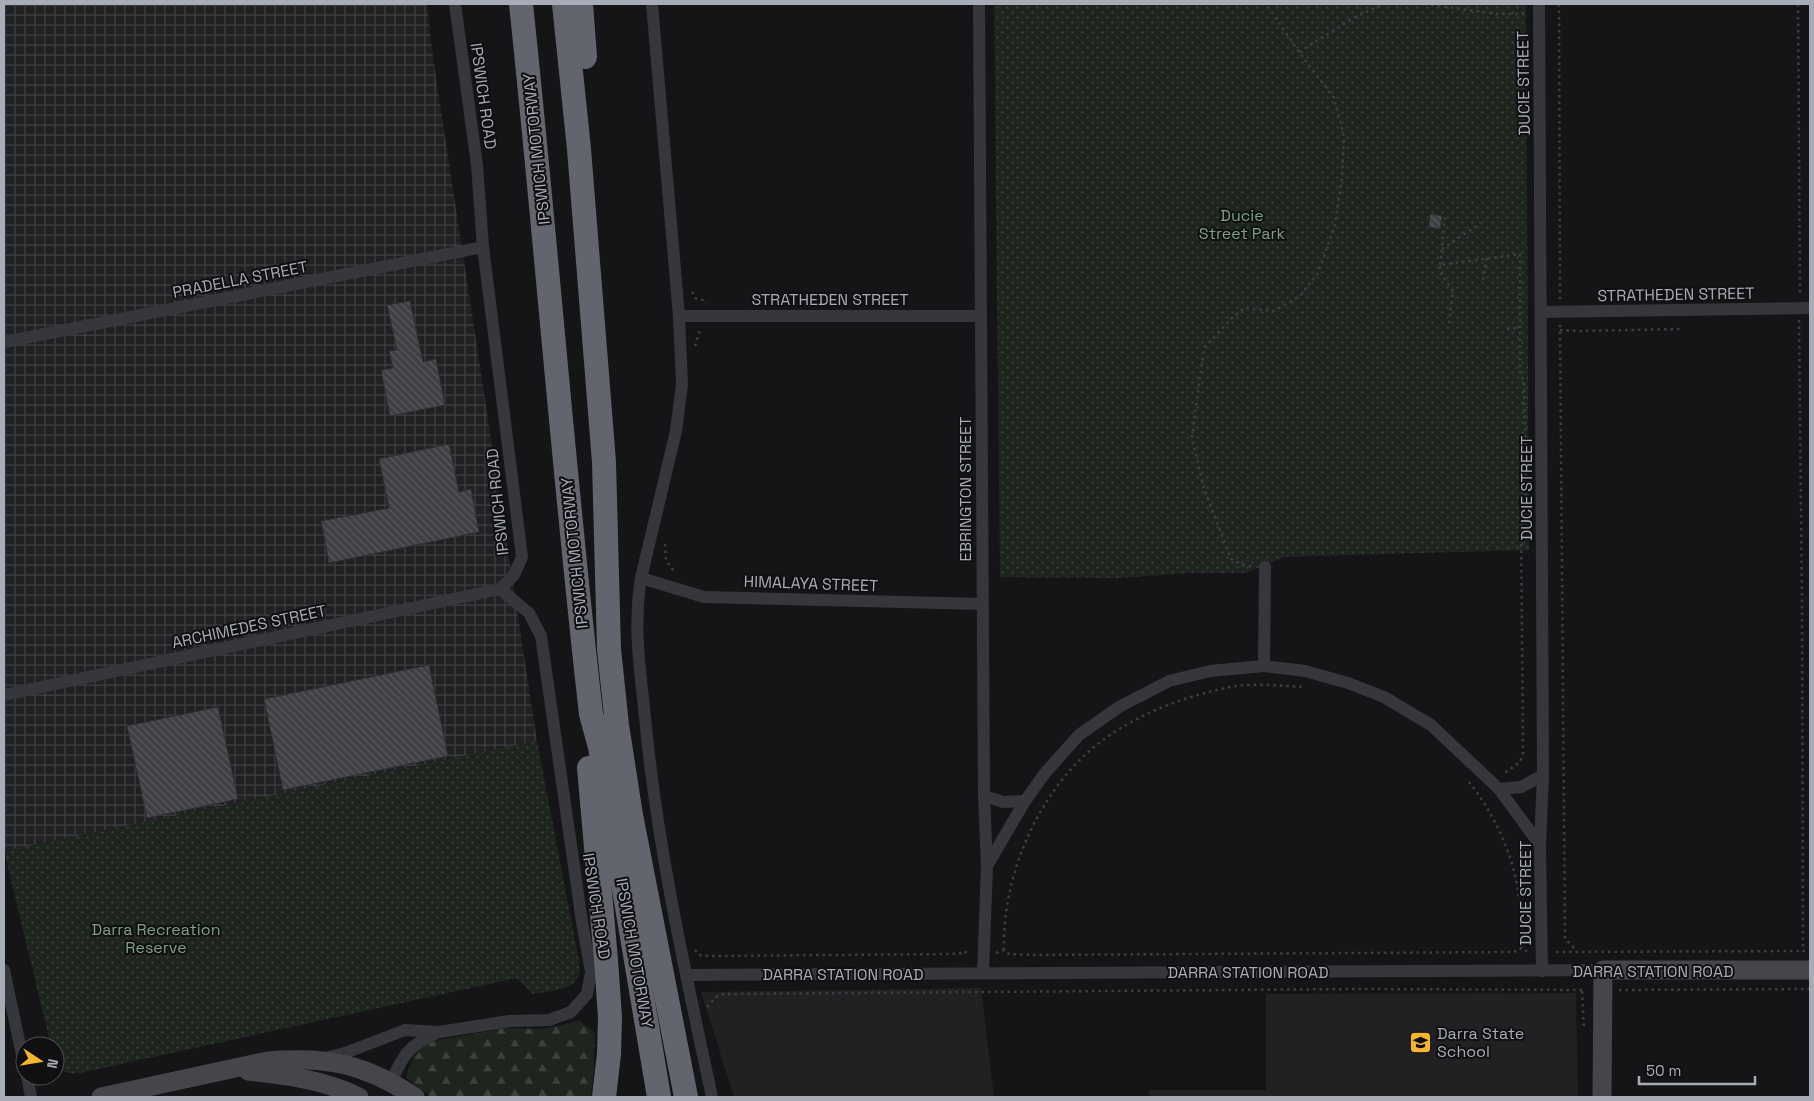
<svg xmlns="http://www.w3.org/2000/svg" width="1814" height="1101" viewBox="0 0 1814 1101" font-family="'Space Grotesk',sans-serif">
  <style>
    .built { fill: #212124 }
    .industrial { fill: url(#industrial-grid) }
    .forest { fill: url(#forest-firs) }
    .park { fill: url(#park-dots) }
    .building { fill: url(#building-back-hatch); stroke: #2f2f33 }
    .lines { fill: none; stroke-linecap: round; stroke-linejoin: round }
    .path { stroke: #3c3e43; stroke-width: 2.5; stroke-dasharray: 2.5 4; stroke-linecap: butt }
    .street { stroke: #36373c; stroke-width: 12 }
    .secondary { stroke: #44464c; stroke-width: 19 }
    .highway { stroke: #62656d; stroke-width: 24 }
    .labels { text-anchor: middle; stroke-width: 4; stroke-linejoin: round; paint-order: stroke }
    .street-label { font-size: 16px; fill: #a7acb7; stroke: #101012 }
    .park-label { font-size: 16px; fill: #7da380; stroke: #101012 }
    .poi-label { font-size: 16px; fill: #a7acb7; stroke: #101012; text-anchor: start }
  </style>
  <defs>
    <pattern id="industrial-grid" width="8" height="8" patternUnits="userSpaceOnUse" patternTransform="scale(1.25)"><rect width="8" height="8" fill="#212124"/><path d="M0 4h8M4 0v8" fill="none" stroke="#3e3f42"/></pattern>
    <pattern id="forest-firs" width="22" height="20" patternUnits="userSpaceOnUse" patternTransform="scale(1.25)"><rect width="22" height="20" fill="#1d251e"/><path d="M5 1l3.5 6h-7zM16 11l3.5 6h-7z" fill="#3b423c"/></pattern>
    <pattern id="park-dots" width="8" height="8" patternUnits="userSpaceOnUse" patternTransform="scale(1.25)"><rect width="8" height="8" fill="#1d251e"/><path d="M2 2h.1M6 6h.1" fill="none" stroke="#3b423c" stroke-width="1.8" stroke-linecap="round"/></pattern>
    <pattern id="building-back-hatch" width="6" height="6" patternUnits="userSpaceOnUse" patternTransform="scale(1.25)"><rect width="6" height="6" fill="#3f4044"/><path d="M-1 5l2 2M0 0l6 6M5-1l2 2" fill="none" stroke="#58595d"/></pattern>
  </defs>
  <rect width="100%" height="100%" fill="#151517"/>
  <!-- built -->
  <g class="built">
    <polygon points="981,988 994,1097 734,1097 701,992"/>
    <polygon points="1576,993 1578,1097 1148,1097 1149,1090 1266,1090 1266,994"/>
  </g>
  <!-- industrial -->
  <polygon class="industrial" points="4,4 427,4 433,58 537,741 4,851"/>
  <!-- forest -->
  <polygon class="forest" points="579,1020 595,1033 594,1067 591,1097 431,1097 406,1077 413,1058 428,1042 504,1028 538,1029 563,1025"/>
  <!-- park -->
  <g class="park">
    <polygon points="994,4 1526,4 1529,550 1284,557 1246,573 1187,573 1121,578 1000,577"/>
    <path d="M537,741L580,966C580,992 553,990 533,994L517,978L75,1074L64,1072L55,1062V1046H51L4,851Z"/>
  </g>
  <!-- building -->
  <g class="building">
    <polygon points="1430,214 1442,216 1440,229 1429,227"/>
    <polygon points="410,301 423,362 436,359 445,405 390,416 381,370 393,368 389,351 397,350 387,305"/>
    <polygon points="449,444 459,492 471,489 479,532 329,563 321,521 389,508 379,459"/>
    <polygon points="429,665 448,756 283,790 264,699"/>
    <polygon points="218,707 238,799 147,818 127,726"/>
  </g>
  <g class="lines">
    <!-- path -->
    <g class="path">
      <polyline points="1425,4 1498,14 1525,14"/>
      <polyline points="1559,4 1560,299"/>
      <polyline points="1798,4 1800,295"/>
      <polyline points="1299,52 1355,17 1384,4"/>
      <polyline points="1442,249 1481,223"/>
      <polyline points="1440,265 1445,217"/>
      <polyline points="1483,280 1487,258"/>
      <polyline points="692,292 695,298 706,301 706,303"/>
      <polyline points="1799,320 1802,602 1803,951 1810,951"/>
      <polyline points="1449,323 1453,291 1440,272 1440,265 1520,254 1520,374 1524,381 1526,506 1521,514 1523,753 1520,762 1503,774"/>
      <polyline points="1560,325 1565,939 1577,951"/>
      <polyline points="1507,329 1520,328"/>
      <polyline points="1560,330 1579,331 1680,329"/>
      <polyline points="695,346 699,333 703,329"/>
      <polyline points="665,544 666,560 675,573"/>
      <polyline points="1251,566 1245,566 1231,559 1204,489 1192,437 1204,348 1233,317 1244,308 1274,311 1300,296 1318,273 1335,225 1342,177 1344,137 1334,98 1299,52 1266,4"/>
      <path d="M1469,782C1490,808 1507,842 1515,875C1520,898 1521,921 1523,944L1521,948"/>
      <polyline points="695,950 699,955 710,956 951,954 961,953 963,951 970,954"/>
      <path d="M1004,950C1002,877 1037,794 1094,747C1133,715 1186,695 1236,686C1258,683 1282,686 1304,687"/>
      <polyline points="1556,952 1803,951"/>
      <polyline points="996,953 1004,950 1009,954 1032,955 1513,952 1520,950 1521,948 1528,952"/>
      <polyline points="1619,990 1810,989"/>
      <polyline points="1582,991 1584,1029"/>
      <polyline points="707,1007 716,997 724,994 1358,989 1586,990"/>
    </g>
    <!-- street -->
    <g class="street">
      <polyline points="455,4 477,165 483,247 522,557 514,575 500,589"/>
      <path d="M652,4L679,316L682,384L676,431L641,578C633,628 640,668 645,717C657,846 685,971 712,1097"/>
      <polyline points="979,4 984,796 987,866 983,973"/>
      <polyline points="1539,4 1543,775 1540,845 1542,971"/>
      <polyline points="1542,312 1810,308"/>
      <polyline points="679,316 980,316"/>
      <polyline points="4,342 483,247"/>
      <polyline points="641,578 704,597 982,604"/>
      <polyline points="1264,666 1265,567"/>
      <polyline points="4,695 500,589"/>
      <polyline points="1499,789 1521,787 1543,775"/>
      <polyline points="984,796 1003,802 1025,801"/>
      <polyline points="987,866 1025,801 1045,773 1079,735 1119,707 1169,681 1210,671 1264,666 1305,671 1348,683 1384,697 1431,725 1499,789 1540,845"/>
      <polyline points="4,970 25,1069"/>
      <polyline points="686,975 1603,970"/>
      <polyline points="325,1058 345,1053 405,1030 439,1032 509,1021 549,1020 571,1012 587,994 591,972 582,922 541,636 529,613 500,589"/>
      <polyline points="27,1076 31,1097"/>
      <path d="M394,1088L391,1082C404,1053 409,1046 438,1032"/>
    </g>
    <!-- secondary -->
    <g class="secondary">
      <path d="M248,1071C287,1075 324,1080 359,1097"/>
      <path d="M101,1097L268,1061C327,1056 365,1064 415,1097"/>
      <polyline points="1602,1097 1603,970 1810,970"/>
    </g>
    <!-- highway -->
    <g class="highway">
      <path d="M521,4C546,240 564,477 591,714L600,747L659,1097"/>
      <polyline points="564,4 579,149 604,462 609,649 617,725 631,815 686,1097"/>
      <polyline points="581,4 585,57"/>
      <polyline points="589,768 606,960 610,1017 609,1054 604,1097"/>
    </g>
  </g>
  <!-- icons -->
  <defs>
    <symbol id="school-square" viewBox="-11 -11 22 22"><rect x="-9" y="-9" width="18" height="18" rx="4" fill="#f4b430" stroke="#101012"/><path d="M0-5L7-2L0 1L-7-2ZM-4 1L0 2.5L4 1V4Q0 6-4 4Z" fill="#111"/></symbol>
  </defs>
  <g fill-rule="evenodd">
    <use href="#school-square" x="1408" y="1030" width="25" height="25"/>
  </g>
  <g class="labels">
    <!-- street labels -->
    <g class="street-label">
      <text transform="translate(1523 83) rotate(-91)" y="6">DUCIE STREET</text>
      <text transform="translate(484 96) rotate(82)" y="6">IPSWICH ROAD</text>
      <text transform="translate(536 149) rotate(-96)" y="6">IPSWICH MOTORWAY</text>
      <text transform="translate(240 279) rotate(-11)" y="6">PRADELLA STREET</text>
      <text transform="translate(1676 294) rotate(-1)" y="6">STRATHEDEN STREET</text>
      <text x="830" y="305">STRATHEDEN STREET</text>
      <text transform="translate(1526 488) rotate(-90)" y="6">DUCIE STREET</text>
      <text transform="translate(965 489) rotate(-90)" y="6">EBRINGTON STREET</text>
      <text transform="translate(497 502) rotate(-96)" y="6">IPSWICH ROAD</text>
      <text transform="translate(574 553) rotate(-96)" y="6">IPSWICH MOTORWAY</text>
      <text transform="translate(811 583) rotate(2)" y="6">HIMALAYA STREET</text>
      <text transform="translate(249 626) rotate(-12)" y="6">ARCHIMEDES STREET</text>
      <text transform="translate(1525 893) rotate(-90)" y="6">DUCIE STREET</text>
      <text transform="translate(597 906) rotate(81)" y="6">IPSWICH ROAD</text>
      <text transform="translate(635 953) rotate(80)" y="6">IPSWICH MOTORWAY</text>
      <text x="1653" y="977">DARRA STATION ROAD</text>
      <text x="1248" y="978">DARRA STATION ROAD</text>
      <text x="843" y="980">DARRA STATION ROAD</text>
    </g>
    <!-- park labels -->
    <g class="park-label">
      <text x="1242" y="221">Ducie<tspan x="1242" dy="18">Street Park</tspan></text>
      <text x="156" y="935">Darra Recreation<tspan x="156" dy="18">Reserve</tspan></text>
    </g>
    <!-- poi labels -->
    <g class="poi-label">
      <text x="1437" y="1039">Darra State<tspan x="1437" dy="18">School</tspan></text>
    </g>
  </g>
  <!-- border -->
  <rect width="1814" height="1101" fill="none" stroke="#a7acb7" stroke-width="10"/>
  <!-- north arrow -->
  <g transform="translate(40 1061) rotate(102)"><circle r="24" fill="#101012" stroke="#4c4e54"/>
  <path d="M0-4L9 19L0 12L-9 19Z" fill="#f4b430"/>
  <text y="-8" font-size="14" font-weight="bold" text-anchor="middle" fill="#a7acb7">N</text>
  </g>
  <!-- scale -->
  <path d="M1639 1076v8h116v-8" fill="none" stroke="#a7acb7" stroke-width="2.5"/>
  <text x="1646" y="1076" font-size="15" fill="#a7acb7" stroke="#101012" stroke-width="4" paint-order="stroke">50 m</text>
</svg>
